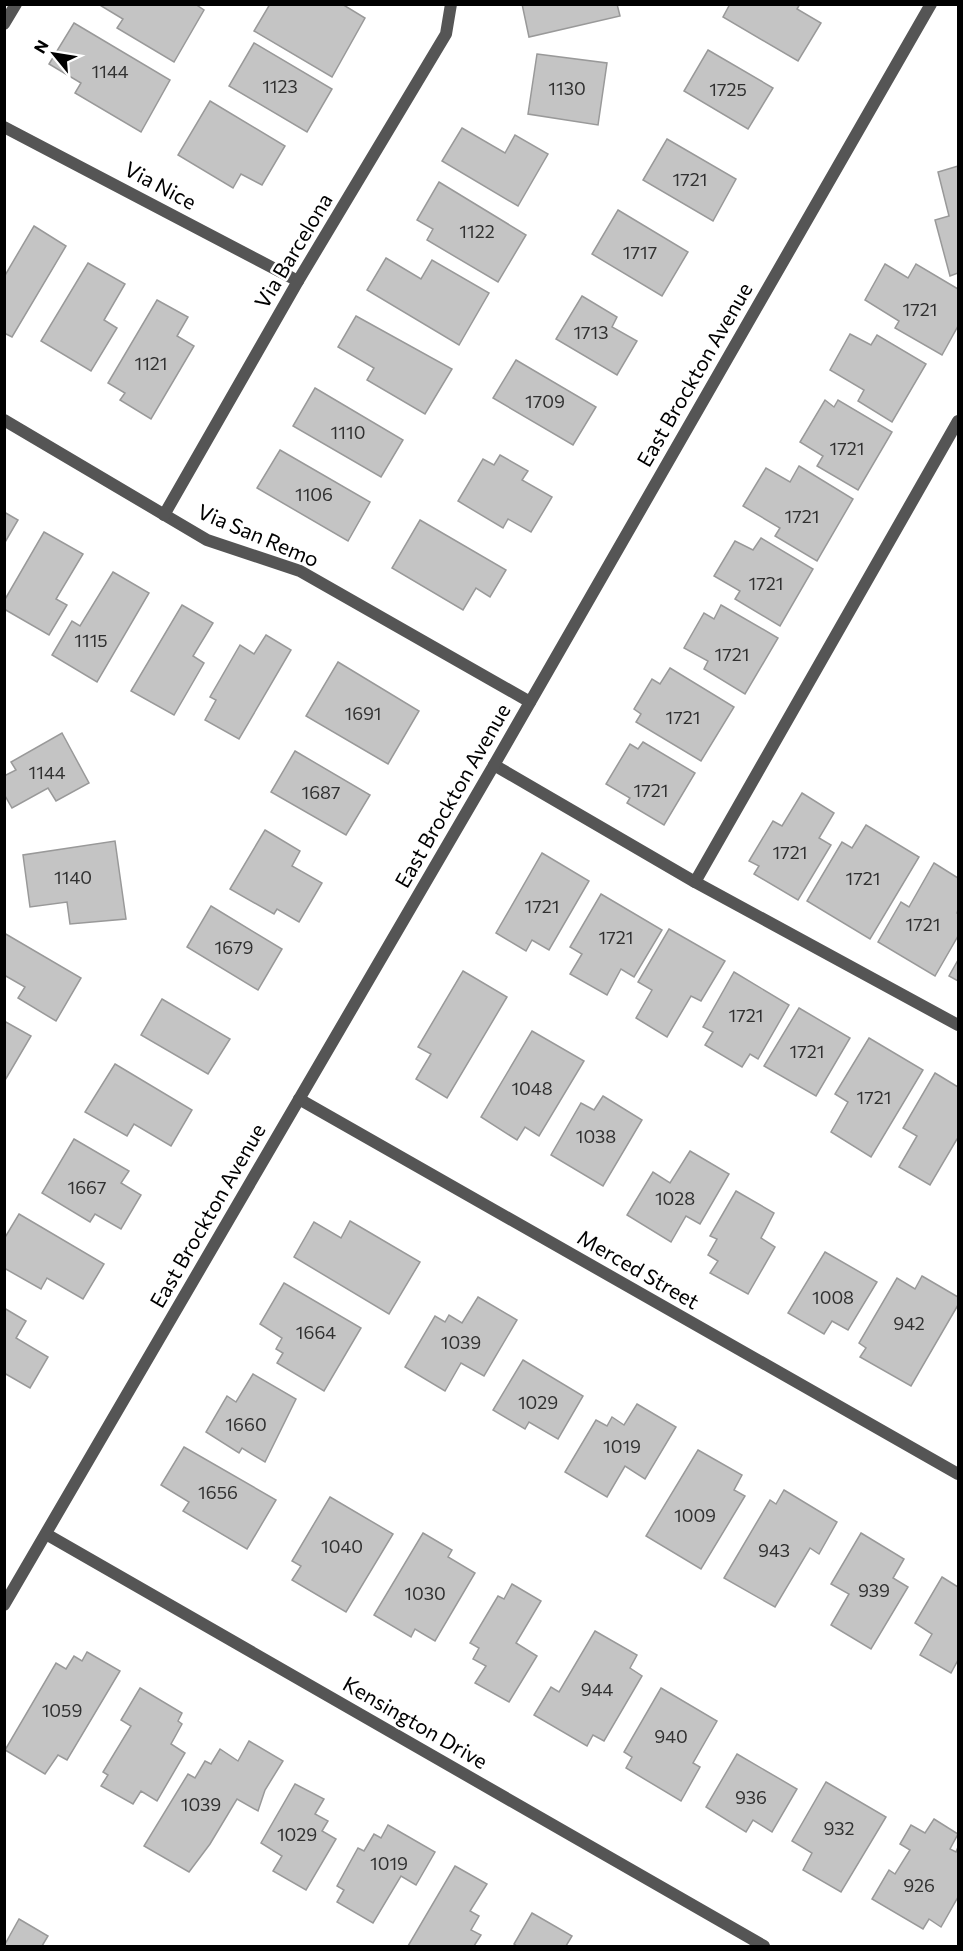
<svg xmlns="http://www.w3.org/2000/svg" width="963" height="1951" viewBox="0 0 963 1951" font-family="Commissioner,sans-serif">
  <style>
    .building { fill: #c4c4c4; stroke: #999; stroke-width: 1.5 }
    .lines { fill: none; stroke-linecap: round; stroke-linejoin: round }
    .service { stroke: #555; stroke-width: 12 }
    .minor { stroke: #555; stroke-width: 12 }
    .labels { text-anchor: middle; stroke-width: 5; stroke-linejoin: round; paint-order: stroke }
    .number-label { font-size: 18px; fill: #313131 }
    .street-label { font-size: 21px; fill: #000; stroke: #fff }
  </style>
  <rect width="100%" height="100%" fill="#fff"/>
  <!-- building -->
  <g class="building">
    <polygon points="98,4 195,4 204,10 174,62 117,28 123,19"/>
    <polygon points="270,4 342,4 365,18 332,77 254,31"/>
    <polygon points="522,4 617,4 620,16 529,37"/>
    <polygon points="730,4 800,4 797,9 821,23 798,61 723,17"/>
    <polygon points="74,23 170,80 141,132 75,93 81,83 49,64"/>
    <polygon points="254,43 332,89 307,132 229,86"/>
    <polygon points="708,50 773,88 748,129 684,91"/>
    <polygon points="537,54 607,63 598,125 528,114"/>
    <polygon points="210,101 285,146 262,185 241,174 233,188 178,155"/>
    <polygon points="462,128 505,153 515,135 548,154 518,206 442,161"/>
    <polygon points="667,139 736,179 713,221 643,180"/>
    <polygon points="958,166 958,273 950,276 935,220 949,216 938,172"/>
    <polygon points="439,182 526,235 498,282 427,240 433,229 417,220"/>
    <polygon points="618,210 688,252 662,296 592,254"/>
    <polygon points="34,226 66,246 12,337 4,333 4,277"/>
    <polygon points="386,258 421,279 432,260 489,293 459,345 367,290"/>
    <polygon points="88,263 125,284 104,320 117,328 91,371 41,341"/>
    <polygon points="885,264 908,278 916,264 958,289 958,326 942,355 895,328 899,321 865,300"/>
    <polygon points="582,296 617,317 612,327 637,341 617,375 556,339"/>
    <polygon points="157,300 188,317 177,336 194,346 151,419 120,400 125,393 108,383"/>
    <polygon points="356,316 452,369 425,414 367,380 374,368 338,347"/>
    <polygon points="850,334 871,345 877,335 926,364 892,422 858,401 864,390 830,370"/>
    <polygon points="516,360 596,407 573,445 493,398"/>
    <polygon points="315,388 403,440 381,477 293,426"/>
    <polygon points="825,400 834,407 838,400 892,432 858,490 817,466 823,456 800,442"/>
    <polygon points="280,450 370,502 348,541 257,488"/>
    <polygon points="500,455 528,471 522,480 552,497 531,532 508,519 503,528 458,501 483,459 494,465"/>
    <polygon points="799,466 853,499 817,561 775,536 780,528 743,506 766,468 790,482"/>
    <polygon points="4,512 18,520 4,544"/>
    <polygon points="420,520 506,570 490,597 476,588 463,610 392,568"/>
    <polygon points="44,532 83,554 56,599 67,605 49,635 4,609 4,601"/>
    <polygon points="761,538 813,569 780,626 735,599 740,591 714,576 735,541 753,550"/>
    <polygon points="113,572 149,593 97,682 52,655 72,621 80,626"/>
    <polygon points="182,605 213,623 193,656 204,663 174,715 131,691"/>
    <polygon points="721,605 778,638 745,694 704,669 708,661 684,648 704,613 714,619"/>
    <polygon points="266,635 291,650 239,739 205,720 216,700 210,697 240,645 254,654"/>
    <polygon points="338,662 419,711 388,764 306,716"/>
    <polygon points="670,668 734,707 701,761 636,722 641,714 634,709 652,679 660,684"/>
    <polygon points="62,733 89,783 56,801 48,788 12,808 4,794 4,776 16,770 11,762"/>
    <polygon points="643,742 695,773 664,825 627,803 630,798 606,784 630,744 638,749"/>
    <polygon points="295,751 370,795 346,835 271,792"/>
    <polygon points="802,793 834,813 819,838 831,845 798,900 754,874 759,866 749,861 773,821 782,826"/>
    <polygon points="866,825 919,857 870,939 807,901 842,842 852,848"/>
    <polygon points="265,830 300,851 292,866 322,883 299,922 277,909 274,914 230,889"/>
    <polygon points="115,841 126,919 70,924 67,902 30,907 23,855"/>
    <polygon points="542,853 589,881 549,950 532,940 526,951 496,933"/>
    <polygon points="934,863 958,878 958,910 957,913 958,914 958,936 935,976 878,942 901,902 909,907"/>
    <polygon points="601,894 662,930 634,977 621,969 607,995 570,974 582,954 570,947"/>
    <polygon points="211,906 282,949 258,990 187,947"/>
    <polygon points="669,929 725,961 701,1001 691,996 667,1037 636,1018 652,990 638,982"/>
    <polygon points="4,933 81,978 56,1021 18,998 25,987 4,975"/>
    <polygon points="958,960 958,981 949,976"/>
    <polygon points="463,971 507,997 447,1098 416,1079 431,1054 418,1047"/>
    <polygon points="734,972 789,1005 758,1059 750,1054 742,1067 705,1045 713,1032 703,1027"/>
    <polygon points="162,999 230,1039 208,1074 141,1035"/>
    <polygon points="799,1008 850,1038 816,1096 764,1066"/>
    <polygon points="4,1021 31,1036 4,1082"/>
    <polygon points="532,1031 584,1061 539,1136 525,1127 517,1140 481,1117"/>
    <polygon points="869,1038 923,1070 871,1157 831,1132 848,1102 835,1094"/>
    <polygon points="115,1064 192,1110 171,1146 134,1124 127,1136 85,1112"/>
    <polygon points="935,1073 958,1087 958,1139 957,1139 930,1185 899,1167 917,1136 903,1128"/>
    <polygon points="603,1096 642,1120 603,1186 551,1155 581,1103 594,1110"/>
    <polygon points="74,1139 129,1171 121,1183 141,1195 121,1229 95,1214 90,1222 42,1193"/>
    <polygon points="690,1151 729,1174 700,1224 686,1216 671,1242 627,1215 653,1172 670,1183"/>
    <polygon points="736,1191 774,1213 761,1238 775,1247 748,1294 710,1273 718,1261 708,1255 717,1239 710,1236"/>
    <polygon points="19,1214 104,1264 83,1299 47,1278 41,1289 4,1268 4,1239"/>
    <polygon points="350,1221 420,1262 389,1314 294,1257 314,1222 341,1238"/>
    <polygon points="825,1252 877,1282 848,1330 832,1321 824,1334 788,1313"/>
    <polygon points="922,1276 958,1297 958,1305 911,1386 860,1357 866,1348 859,1343 897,1278 915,1289"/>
    <polygon points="284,1283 361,1328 324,1391 277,1363 283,1353 276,1349 282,1338 260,1324"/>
    <polygon points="478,1297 517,1320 484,1376 461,1363 445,1391 405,1367 435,1316 445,1322 449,1315 462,1323"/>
    <polygon points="4,1308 26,1321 16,1338 48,1357 30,1388 4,1373"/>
    <polygon points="523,1360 583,1396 558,1439 529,1422 525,1429 493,1410"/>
    <polygon points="253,1374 296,1399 265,1462 242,1448 239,1453 206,1432 227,1396 236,1402"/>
    <polygon points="637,1404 676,1427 645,1479 625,1466 607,1497 565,1472 596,1420 607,1426 612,1417 624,1425"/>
    <polygon points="184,1447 276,1500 247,1549 183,1511 189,1502 161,1485"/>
    <polygon points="698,1450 742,1475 734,1490 745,1496 701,1569 646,1536"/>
    <polygon points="784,1490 837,1522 819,1554 810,1548 775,1607 724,1578 770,1500 776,1504"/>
    <polygon points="330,1497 393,1534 346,1612 292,1580 301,1566 292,1561"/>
    <polygon points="423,1533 452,1550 448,1557 475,1573 435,1641 415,1629 411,1637 374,1615"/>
    <polygon points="861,1533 904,1559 893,1578 908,1587 871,1649 831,1625 849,1594 831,1584"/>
    <polygon points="942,1577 958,1587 958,1660 951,1673 920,1655 932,1634 915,1623"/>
    <polygon points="512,1584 541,1601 516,1643 537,1656 509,1702 475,1683 486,1666 473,1659 479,1648 470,1643 498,1596 504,1599"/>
    <polygon points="595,1631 637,1655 630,1668 642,1676 604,1741 593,1735 587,1746 534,1715 551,1687 559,1692"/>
    <polygon points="87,1652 120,1671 67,1760 58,1755 45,1774 5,1750 56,1663 66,1669 74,1656 82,1661"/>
    <polygon points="140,1688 182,1713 178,1721 182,1724 171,1744 185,1753 157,1801 141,1791 133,1804 101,1786 108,1775 103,1772 131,1726 121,1720"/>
    <polygon points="661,1688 717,1721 693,1763 700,1767 681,1801 626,1768 632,1757 624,1752"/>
    <polygon points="249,1741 283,1761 265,1790 258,1811 237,1799 210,1844 189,1872 144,1846 188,1774 195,1778 205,1761 211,1764 220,1749 238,1761"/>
    <polygon points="737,1754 797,1789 772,1832 753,1820 746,1832 706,1807"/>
    <polygon points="826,1782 886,1817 841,1892 803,1870 812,1853 792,1841"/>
    <polygon points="295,1784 324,1799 315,1814 328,1821 322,1831 336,1839 306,1890 273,1871 282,1856 261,1843"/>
    <polygon points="934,1819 958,1834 950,1849 956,1852 958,1847 958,1897 941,1927 929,1919 923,1929 872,1899 889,1870 895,1874 910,1850 900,1844 911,1825 925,1833"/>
    <polygon points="388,1825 435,1852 416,1885 401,1876 373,1923 337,1902 344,1890 337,1886 358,1848 364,1851 374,1834 381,1838"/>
    <polygon points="455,1866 487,1884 470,1911 479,1916 471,1930 481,1935 474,1946 408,1946"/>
    <polygon points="532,1913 572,1936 566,1946 517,1946 514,1944"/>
    <polygon points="19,1919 48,1936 42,1946 4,1946"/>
  </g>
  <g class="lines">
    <!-- service -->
    <g class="service">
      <polyline points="494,765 695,882 958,1025"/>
      <polyline points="695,882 958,421"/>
    </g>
    <!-- minor -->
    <g class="minor">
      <polyline points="4,24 16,4"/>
      <polyline points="4,127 298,281"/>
      <polyline points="4,420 207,540 300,571 530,702"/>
      <polyline points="164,515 298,281 446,34 451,4"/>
      <polyline points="299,1099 958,1474"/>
      <polyline points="46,1534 764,1946"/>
      <polyline points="4,1605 494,765 931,4"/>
    </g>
  </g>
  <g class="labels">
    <!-- number labels -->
    <g class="number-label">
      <text x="110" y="78">1144</text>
      <text x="280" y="93">1123</text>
      <text x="567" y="95">1130</text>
      <text x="728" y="96">1725</text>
      <text x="690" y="186">1721</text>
      <text x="477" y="238">1122</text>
      <text x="640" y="259">1717</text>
      <text x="920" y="316">1721</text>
      <text x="591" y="339">1713</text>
      <text x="151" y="370">1121</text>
      <text x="545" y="408">1709</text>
      <text x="348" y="439">1110</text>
      <text x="847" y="455">1721</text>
      <text x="314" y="501">1106</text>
      <text x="802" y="523">1721</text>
      <text x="766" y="590">1721</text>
      <text x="91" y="647">1115</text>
      <text x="732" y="661">1721</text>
      <text x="363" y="720">1691</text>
      <text x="683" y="724">1721</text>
      <text x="47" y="779">1144</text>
      <text x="651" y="797">1721</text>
      <text x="321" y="799">1687</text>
      <text x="790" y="859">1721</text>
      <text x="73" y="884">1140</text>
      <text x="863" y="885">1721</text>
      <text x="542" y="913">1721</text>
      <text x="923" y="931">1721</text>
      <text x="616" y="944">1721</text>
      <text x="234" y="954">1679</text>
      <text x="746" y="1022">1721</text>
      <text x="807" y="1058">1721</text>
      <text x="532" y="1095">1048</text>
      <text x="874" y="1104">1721</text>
      <text x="596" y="1143">1038</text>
      <text x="87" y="1194">1667</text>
      <text x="675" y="1205">1028</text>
      <text x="833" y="1304">1008</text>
      <text x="909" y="1330">942</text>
      <text x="316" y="1339">1664</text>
      <text x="461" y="1349">1039</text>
      <text x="538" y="1409">1029</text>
      <text x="246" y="1431">1660</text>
      <text x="622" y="1453">1019</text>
      <text x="218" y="1499">1656</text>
      <text x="695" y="1522">1009</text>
      <text x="342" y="1553">1040</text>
      <text x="774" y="1557">943</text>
      <text x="874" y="1597">939</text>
      <text x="425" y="1600">1030</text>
      <text x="597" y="1696">944</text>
      <text x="62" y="1717">1059</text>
      <text x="671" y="1743">940</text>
      <text x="751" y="1804">936</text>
      <text x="201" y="1811">1039</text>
      <text x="839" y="1835">932</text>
      <text x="297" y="1841">1029</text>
      <text x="389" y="1870">1019</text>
      <text x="919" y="1892">926</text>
    </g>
    <!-- street labels -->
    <g class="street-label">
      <text transform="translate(160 186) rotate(28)" y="7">Via Nice</text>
      <text transform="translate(294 251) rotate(-59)" y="7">Via Barcelona</text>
      <text transform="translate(695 375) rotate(-60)" y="7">East Brockton Avenue</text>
      <text transform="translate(258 536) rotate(23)" y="7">Via San Remo</text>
      <text transform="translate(453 796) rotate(-60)" y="7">East Brockton Avenue</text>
      <text transform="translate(208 1216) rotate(-60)" y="7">East Brockton Avenue</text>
      <text transform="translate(638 1270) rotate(30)" y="7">Merced Street</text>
      <text transform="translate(415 1723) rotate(30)" y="7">Kensington Drive</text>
    </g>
  </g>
  <!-- border -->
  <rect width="963" height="1951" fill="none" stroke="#000000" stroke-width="12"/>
  <!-- north arrow -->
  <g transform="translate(54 54) rotate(300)" stroke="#ffffff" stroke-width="4.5" paint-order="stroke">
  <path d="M0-4.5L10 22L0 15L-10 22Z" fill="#000000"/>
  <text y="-9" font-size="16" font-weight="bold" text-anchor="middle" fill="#000000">N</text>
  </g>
</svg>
